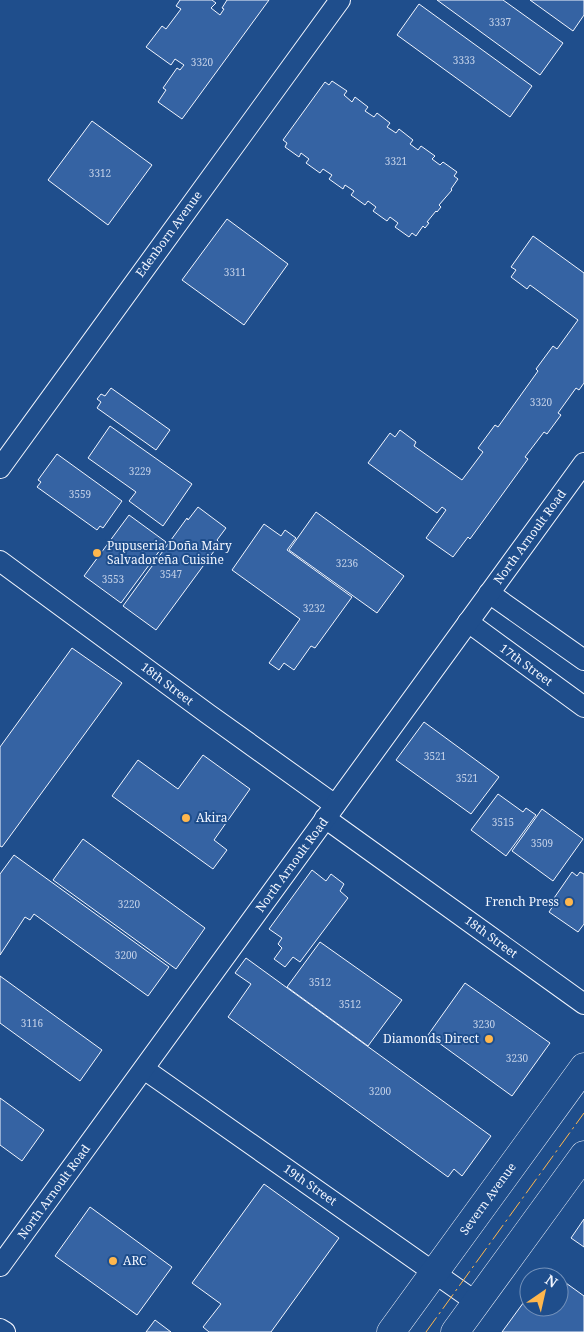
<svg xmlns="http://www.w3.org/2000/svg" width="584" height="1332" viewBox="0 0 584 1332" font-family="'Noto Serif',serif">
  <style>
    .building { fill: #3563a3; stroke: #f2f6ff }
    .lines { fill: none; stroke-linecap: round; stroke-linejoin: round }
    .street-casing { stroke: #f2f6ff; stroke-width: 22 }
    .secondary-casing { stroke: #f2f6ff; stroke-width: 29 }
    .street { stroke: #1f4e8c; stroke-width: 20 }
    .secondary { stroke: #1f4e8c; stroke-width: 28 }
    .power { stroke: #ffb74d; stroke-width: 1; stroke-dasharray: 18 4 2.5 4; stroke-linecap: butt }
    .poi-dot { fill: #ffb74d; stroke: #1f4e8c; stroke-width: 2 }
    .labels { text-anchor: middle; stroke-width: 4; stroke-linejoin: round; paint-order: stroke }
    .number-label { font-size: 10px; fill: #c3d1e8 }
    .street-label { font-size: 12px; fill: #f2f6ff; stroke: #1f4e8c }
    .poi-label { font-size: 12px; fill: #f2f6ff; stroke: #1f4e8c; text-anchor: start }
  </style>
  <rect width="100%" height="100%" fill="#1f4e8c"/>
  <!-- building -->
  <g class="building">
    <polygon points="180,0 212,0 216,3 211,8 220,15 224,9 222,8 227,0 269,0 182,119 158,102 166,90 163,88 177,68 180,70 184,65 175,59 171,65 146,47 162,26 166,29 181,9 176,6"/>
    <polygon points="437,0 503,0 563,43 540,75"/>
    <polygon points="530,0 584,0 584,15 573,31"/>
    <polygon points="419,4 532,86 510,117 397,35"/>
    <polygon points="332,81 347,91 344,95 352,102 355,97 368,107 365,111 374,117 377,113 390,123 387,127 396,133 399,129 413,140 410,144 418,150 421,146 435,156 432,159 440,165 443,162 457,172 454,176 458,179 451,189 452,190 439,205 441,207 437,212 436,211 427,222 429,223 425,228 423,226 416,236 412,233 409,237 395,227 398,223 390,217 387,221 373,211 376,207 368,201 365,205 351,195 354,191 345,185 343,189 329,179 332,175 323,169 320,173 306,163 309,159 301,153 299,157 285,147 287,143 283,140 325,82 329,85"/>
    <polygon points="92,121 152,165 108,225 48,180"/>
    <polygon points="227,219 288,264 244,325 182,280"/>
    <polygon points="533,236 584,273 584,383 579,390 576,388 558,413 561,415 547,434 544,432 525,457 528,459 470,539 468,537 453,557 426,538 446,510 442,507 437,513 368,463 390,433 395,437 400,430 416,442 414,446 462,480 483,452 478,448 495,425 498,427 538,371 536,369 553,346 557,349 578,320 530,285 527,289 511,277 516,270 511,267"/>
    <polygon points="111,388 170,430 156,450 97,408 101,402 97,399 101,394 105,396"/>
    <polygon points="110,426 192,484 163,526 129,501 136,492 88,458"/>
    <polygon points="57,454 122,501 103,528 100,526 97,530 37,487 41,482 38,480"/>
    <polygon points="198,507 226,528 217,540 220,543 156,630 123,606 187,518 188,520"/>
    <polygon points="316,512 404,576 377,613 289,550"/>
    <polygon points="129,515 166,542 121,603 84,576"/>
    <polygon points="264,524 281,536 285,530 296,538 287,550 352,597 315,648 311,646 294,670 284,663 279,670 269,663 300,619 232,570"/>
    <polygon points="72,648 122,683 2,847 0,846 0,747"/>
    <polygon points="424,722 499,777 471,814 396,760"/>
    <polygon points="203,755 250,789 214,840 227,850 213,869 112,796 138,760 178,789"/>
    <polygon points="498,794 523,812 526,808 536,815 506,856 471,830"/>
    <polygon points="542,809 583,839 553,881 512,851"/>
    <polygon points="83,839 205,928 176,969 53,880"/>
    <polygon points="14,855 169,967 148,996 34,914 30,920 25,917 0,955 0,874"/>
    <polygon points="312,870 326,881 331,874 344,884 340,891 348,898 300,962 293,957 285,967 274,959 282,948 278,944 282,938 269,929"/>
    <polygon points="572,872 577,876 580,872 584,874 584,924 578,932 549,912 555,903 552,901"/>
    <polygon points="320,942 402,1000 368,1046 287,987"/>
    <polygon points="246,958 491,1136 462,1176 454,1169 448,1177 228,1017 251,984 235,973"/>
    <polygon points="0,976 102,1050 80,1081 0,1023"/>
    <polygon points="465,983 550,1043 512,1096 428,1035"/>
    <polygon points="0,1098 44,1130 22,1161 0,1145"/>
    <polygon points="264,1184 339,1238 271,1332 209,1332 203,1327 221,1304 192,1283"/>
    <polygon points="90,1207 172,1267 137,1315 55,1256"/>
    <polygon points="584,1219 584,1247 571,1238"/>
    <polygon points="547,1269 558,1277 542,1277"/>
    <polygon points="559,1278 584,1296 584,1332 502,1332 529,1295 529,1307 559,1307"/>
    <polygon points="155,1320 171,1332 146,1332"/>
  </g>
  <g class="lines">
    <defs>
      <g id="street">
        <polyline points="0,468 340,0"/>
        <polyline points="0,561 208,714 335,805"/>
        <polyline points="489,593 584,660"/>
        <polyline points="468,622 584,707"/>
        <polyline points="325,818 584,1004"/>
        <polyline points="144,1069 476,1302"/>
        <polyline points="0,1266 584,463"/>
        <polyline points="0,1329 5,1332"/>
      </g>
      <g id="secondary">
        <polyline points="391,1332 584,1067"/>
        <polyline points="455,1332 584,1155"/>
      </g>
    </defs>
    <!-- street casing -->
    <use href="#street" class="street-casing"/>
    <!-- secondary casing -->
    <use href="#secondary" class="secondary-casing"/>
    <!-- street -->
    <use href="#street" class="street"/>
    <!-- secondary -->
    <use href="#secondary" class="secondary"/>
    <!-- power -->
    <polyline class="power" points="426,1332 584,1113"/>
  </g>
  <!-- markers -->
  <g class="poi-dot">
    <circle cx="97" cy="553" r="5"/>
    <circle cx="186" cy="818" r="5"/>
    <circle cx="569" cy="902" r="5"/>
    <circle cx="489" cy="1039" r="5"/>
    <circle cx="113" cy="1261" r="5"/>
  </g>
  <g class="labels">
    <!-- number labels -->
    <g class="number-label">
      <text x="500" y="26">3337</text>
      <text x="464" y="64">3333</text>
      <text x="202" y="66">3320</text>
      <text x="396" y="165">3321</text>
      <text x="100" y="177">3312</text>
      <text x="235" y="276">3311</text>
      <text x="541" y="406">3320</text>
      <text x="140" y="475">3229</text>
      <text x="80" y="498">3559</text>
      <text x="347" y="567">3236</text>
      <text x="171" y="578">3547</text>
      <text x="113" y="583">3553</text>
      <text x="314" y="612">3232</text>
      <text x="435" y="760">3521</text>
      <text x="467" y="782">3521</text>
      <text x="503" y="826">3515</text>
      <text x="542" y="847">3509</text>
      <text x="129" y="908">3220</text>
      <text x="126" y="959">3200</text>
      <text x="320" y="986">3512</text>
      <text x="350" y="1008">3512</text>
      <text x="32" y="1027">3116</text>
      <text x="484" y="1028">3230</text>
      <text x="517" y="1062">3230</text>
      <text x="380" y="1095">3200</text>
    </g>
    <!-- street labels -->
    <g class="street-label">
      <text transform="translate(169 234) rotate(-54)" y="4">Edenborn Avenue</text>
      <text transform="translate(530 537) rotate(-54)" y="4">North Arnoult Road</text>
      <text transform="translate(526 665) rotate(36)" y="4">17th Street</text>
      <text transform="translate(167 684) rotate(37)" y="4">18th Street</text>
      <text transform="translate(292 865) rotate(-54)" y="4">North Arnoult Road</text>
      <text transform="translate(491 937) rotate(36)" y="4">18th Street</text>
      <text transform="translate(310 1185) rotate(35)" y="4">19th Street</text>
      <text transform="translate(54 1192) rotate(-54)" y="4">North Arnoult Road</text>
      <text transform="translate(488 1199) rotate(-54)" y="4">Severn Avenue</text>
    </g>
    <!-- poi labels -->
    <g class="poi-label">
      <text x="107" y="550">Pupuseria Doña Mary<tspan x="107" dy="14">Salvadoreña Cuisine</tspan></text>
      <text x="196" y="822">Akira</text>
      <text x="559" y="906" text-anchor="end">French Press</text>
      <text x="479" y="1043" text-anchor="end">Diamonds Direct</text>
      <text x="123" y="1265">ARC</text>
    </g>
  </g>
  <!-- north arrow -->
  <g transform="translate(544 1292) rotate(34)"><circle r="24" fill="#1f4e8c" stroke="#7391ba"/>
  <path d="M0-4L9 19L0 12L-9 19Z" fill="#ffb74d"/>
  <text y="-8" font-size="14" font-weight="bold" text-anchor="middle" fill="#f2f6ff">N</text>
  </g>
</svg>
